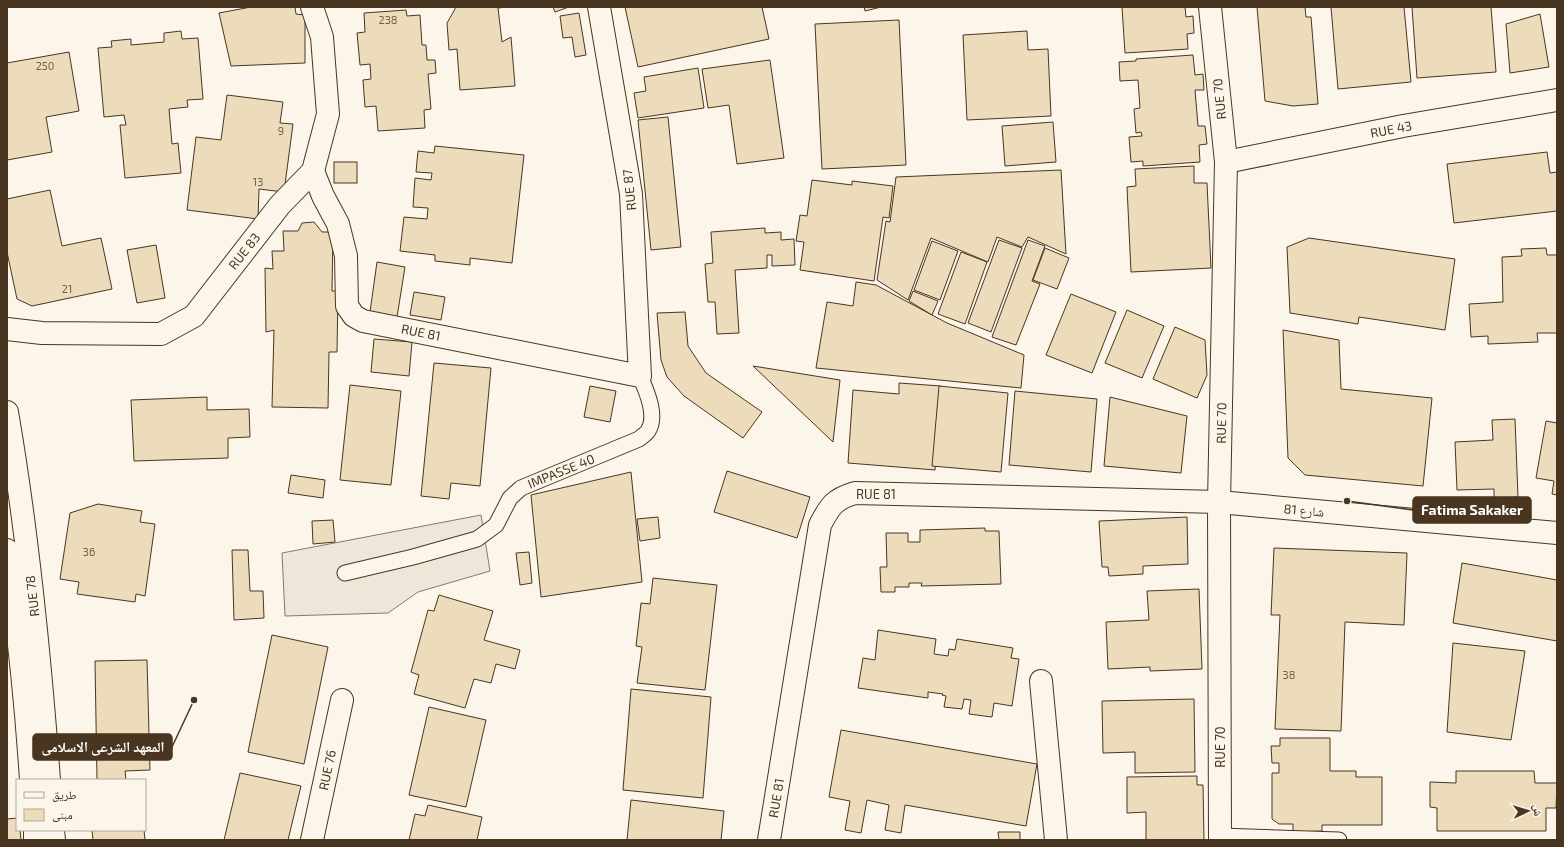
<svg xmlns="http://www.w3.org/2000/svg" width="1564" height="847" viewBox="0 0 1564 847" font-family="'Exo 2','Noto Naskh Arabic',sans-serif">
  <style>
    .parking { fill: #ede7d9; stroke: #887966 }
    .building { fill: #ecdcbc; stroke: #4a3520 }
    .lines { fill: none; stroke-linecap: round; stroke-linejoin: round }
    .lane-casing { stroke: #4a3520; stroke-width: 17 }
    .street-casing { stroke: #4a3520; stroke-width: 24 }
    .secondary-casing { stroke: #4a3520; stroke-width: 24 }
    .lane { stroke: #fbf6e9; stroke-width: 15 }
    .street { stroke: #fbf6e9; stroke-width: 22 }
    .secondary { stroke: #fbf6e9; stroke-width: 22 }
    .labels { text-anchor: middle; stroke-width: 3; stroke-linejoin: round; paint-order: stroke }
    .number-label { font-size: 11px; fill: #725f47 }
    .street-label { font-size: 13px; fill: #4a3520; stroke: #fbf6e9 }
    .leader { fill: none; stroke: #4a3520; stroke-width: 1.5 }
    .callout-dot { fill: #4a3520; stroke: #fbf6e9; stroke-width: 1.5 }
    .callout { fill: #4a3520; stroke: #4a3520; stroke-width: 1.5 }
    .callout-label { font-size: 14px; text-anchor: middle; font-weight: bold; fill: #fff }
  </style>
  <rect width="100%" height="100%" fill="#fbf6e9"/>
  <!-- parking -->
  <polygon class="parking" points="481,515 490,571 418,592 388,613 285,616 282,553"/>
  <!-- building -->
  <g class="building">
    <polygon points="251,7 295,7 296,14 305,15 305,63 231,66 219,13"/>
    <polygon points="455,7 507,7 498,8 502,42 511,37 515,86 460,90 457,49 449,50 447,23 455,9"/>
    <polygon points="553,7 569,7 555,12"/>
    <polygon points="625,7 762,7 769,39 638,67"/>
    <polygon points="864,7 881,7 865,11"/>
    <polygon points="1122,7 1185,7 1186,17 1193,16 1194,33 1187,34 1188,49 1125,53"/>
    <polygon points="1257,7 1305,7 1306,17 1311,17 1318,104 1293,106 1265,101"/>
    <polygon points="1331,7 1404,7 1411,82 1338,89"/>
    <polygon points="1412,7 1491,7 1496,72 1417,78"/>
    <polygon points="406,10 407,16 420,15 422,45 426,45 427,60 435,60 436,73 428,74 431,109 424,110 425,128 378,131 376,106 365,107 363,80 371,79 370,64 360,65 357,33 365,32 364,13"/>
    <polygon points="579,13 586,55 575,57 572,37 563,38 560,16"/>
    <polygon points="1540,14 1549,67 1510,73 1506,24"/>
    <polygon points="899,20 906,165 822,169 815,24"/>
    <polygon points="181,31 182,39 198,38 203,99 187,100 188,107 169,109 172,144 178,143 181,173 125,178 120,125 126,125 124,115 104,117 98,48 112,47 111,41 131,39 131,45 164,42 164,33"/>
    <polygon points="1027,31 1028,50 1048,49 1051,116 967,120 963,35"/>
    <polygon points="69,52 79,111 46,117 52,152 7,160 7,63"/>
    <polygon points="1193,55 1195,75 1203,74 1204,90 1195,90 1198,126 1205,126 1207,144 1199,145 1200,162 1143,166 1143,161 1131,162 1129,137 1142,136 1141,132 1136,133 1134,109 1140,108 1138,80 1120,81 1119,62 1136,61 1136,59"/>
    <polygon points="770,60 784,158 737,164 729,105 708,108 702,69"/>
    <polygon points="698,68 704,108 638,118 634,93 646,91 644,77"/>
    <polygon points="227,95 283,102 280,123 293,124 284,192 259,189 258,219 187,210 196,137 221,140"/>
    <polygon points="668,117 681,247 651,250 638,120"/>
    <polygon points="1053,122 1056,162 1005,166 1002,126"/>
    <polygon points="435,146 524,155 512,263 470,258 470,265 435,261 435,255 400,251 404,217 427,219 428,208 413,207 415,178 431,180 432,173 416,172 418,151 434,153"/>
    <polygon points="1547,152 1550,173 1557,172 1557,211 1454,223 1447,164"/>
    <rect x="334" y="162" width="23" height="21"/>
    <polygon points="1194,166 1194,183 1207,183 1211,268 1131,272 1127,187 1136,186 1135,169"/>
    <polygon points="1061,170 1066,254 1028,237 1022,247 997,237 988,262 931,238 908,300 877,280 886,221 890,222 896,177"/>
    <polygon points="812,180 852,185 852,181 893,186 889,218 883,217 874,281 800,270 804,242 796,241 800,215 807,216"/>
    <polygon points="50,190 62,246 101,238 112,289 32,306 17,299 7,252 7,199"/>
    <polygon points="314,222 322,232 333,232 332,291 338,291 337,352 329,352 328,408 272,407 274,330 266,332 265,268 273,269 272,251 284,251 283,231 298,231 302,223"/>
    <polygon points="765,228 765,233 781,232 781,240 794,239 795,265 772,266 772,255 767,255 767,268 735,270 739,333 717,334 715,302 708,302 705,264 713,263 711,232"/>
    <polygon points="1309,238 1455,259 1445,330 1359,317 1358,324 1290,313 1287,247"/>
    <polygon points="999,240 1022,248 991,332 968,323"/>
    <polygon points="1028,240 1045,246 1032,281 1040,284 1016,345 992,337"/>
    <polygon points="932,241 958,251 940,300 914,290"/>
    <polygon points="156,245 165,298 137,303 127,250"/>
    <polygon points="1045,248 1069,258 1057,289 1033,280"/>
    <polygon points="1546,248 1547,255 1557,255 1557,333 1537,333 1538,342 1488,344 1488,336 1471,337 1469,304 1503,302 1502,257 1522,256 1521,249"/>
    <polygon points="961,252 987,262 965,324 938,314"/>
    <polygon points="377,262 405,267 397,317 370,312"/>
    <polygon points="856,282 876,285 947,323 1024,355 1021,388 816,368 827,302 853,306"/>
    <polygon points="913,291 938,301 932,315 909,301"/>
    <polygon points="414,292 445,297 441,320 410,315"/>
    <polygon points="1071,294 1116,312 1092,373 1046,355"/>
    <polygon points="1127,310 1164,326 1142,378 1105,363"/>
    <polygon points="685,312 688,346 706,373 762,412 743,438 684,396 667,377 661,360 657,313"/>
    <polygon points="1175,327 1205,340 1207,375 1197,398 1153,379"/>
    <polygon points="1283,330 1339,340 1341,389 1432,398 1423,486 1305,475 1288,458"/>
    <polygon points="374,339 412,342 409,376 371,372"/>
    <polygon points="434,363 491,368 480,486 451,483 449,499 421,496"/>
    <polygon points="753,366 840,380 833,442"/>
    <polygon points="899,383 941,386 935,470 848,463 853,390 899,394"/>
    <polygon points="350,385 401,391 391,485 340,480"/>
    <polygon points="590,386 616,391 610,422 584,417"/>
    <polygon points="939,386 1008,393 1001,472 932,466"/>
    <polygon points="1015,391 1097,399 1091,472 1009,465"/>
    <polygon points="207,397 207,410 249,409 250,437 228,438 228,458 134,461 131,400"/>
    <polygon points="1110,397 1187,416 1181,473 1104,466"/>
    <polygon points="1515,419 1518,497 1494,498 1494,489 1457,490 1455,442 1493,440 1492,420"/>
    <polygon points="1546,421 1557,423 1557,495 1552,494 1554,481 1536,478"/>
    <polygon points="727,471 810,497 797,538 714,512"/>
    <polygon points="631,472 642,582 541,597 531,495"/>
    <polygon points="291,475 325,480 323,498 288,493"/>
    <polygon points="98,504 142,511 140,522 155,524 145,596 136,594 135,602 77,594 79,582 60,579 70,513"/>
    <polygon points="658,517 660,538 640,541 637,519"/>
    <polygon points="1187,517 1188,564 1143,566 1143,574 1109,576 1108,567 1102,567 1099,521"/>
    <polygon points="333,520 335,542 313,544 312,521"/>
    <polygon points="985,528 985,531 999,531 1001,584 921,586 922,583 909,583 909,587 895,587 895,592 881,592 880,567 887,567 886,533 908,533 908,542 920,542 920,530"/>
    <polygon points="1274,548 1407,553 1404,625 1345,622 1341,731 1275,729 1280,615 1271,615"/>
    <polygon points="232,550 248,550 250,591 263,591 264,618 234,620"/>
    <polygon points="529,552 532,583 520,585 516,553"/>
    <polygon points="1462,563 1557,580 1557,641 1453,623"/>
    <polygon points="653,578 717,585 705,690 637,683 642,647 636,646 641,603 650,604"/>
    <polygon points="1199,589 1202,669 1150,671 1150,667 1108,669 1106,622 1149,620 1147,591"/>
    <polygon points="439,595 493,611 484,640 520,650 515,669 496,664 491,683 474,679 465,708 414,694 419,675 411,672 428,610 434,611"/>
    <polygon points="878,630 936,639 934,654 948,656 949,649 955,650 957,639 1013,648 1011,658 1019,659 1012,706 994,703 992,717 969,714 971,700 964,699 962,709 944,707 946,696 942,695 943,694 928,692 928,698 858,688 863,658 875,660"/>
    <polygon points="272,635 328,647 304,764 248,752"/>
    <polygon points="1453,643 1525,651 1511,740 1447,732"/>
    <polygon points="147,660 150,770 125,771 126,780 97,780 95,661"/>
    <polygon points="631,689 711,697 703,798 623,790"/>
    <polygon points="1194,699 1195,772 1135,773 1135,752 1103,753 1102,701"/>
    <polygon points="429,707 486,720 466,807 409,795"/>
    <polygon points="841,730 1037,764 1026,826 905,805 901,833 885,830 889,805 867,800 861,833 845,830 850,801 829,797"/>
    <polygon points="1280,738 1330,738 1330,771 1356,771 1356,777 1382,777 1382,825 1322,825 1322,831 1293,832 1293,824 1279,824 1272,819 1272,773 1279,773 1279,763 1272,763 1271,746 1280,746"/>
    <polygon points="1456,771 1534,771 1535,783 1557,783 1556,808 1546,808 1546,831 1437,831 1437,808 1430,807 1430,782 1456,783"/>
    <polygon points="240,773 301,786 288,840 224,840"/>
    <polygon points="1197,776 1197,785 1203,785 1204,840 1146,840 1146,812 1127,813 1127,777"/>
    <polygon points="631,800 724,811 721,840 627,840"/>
    <polygon points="428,805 482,817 477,840 409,840 415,814 425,816"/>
    <polygon points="17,818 17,830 20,830 21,840 7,840 7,819"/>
    <polygon points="92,830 144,830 145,840 93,840"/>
    <polygon points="998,832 1020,832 1020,840 999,840"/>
  </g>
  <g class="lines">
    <defs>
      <g id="lane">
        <path d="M345,573L413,557L477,539L496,525L510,498L521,488L639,439C641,437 646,434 648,431C658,416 646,390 640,376"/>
        <polyline points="1220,836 1339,840"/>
      </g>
      <g id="street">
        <polyline points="1210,7 1226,162 1219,502 1220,840"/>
        <polyline points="1226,162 1403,126 1557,100"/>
        <polyline points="313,171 323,196 338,224 346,256 347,306 354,316 363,321 640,376 631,194 599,7"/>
        <polyline points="7,329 42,333 161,334 194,316 280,205 313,171 328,114 322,37 312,7"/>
        <polyline points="1041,681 1056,840"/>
        <polyline points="312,840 342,700"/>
        <path d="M769,840L820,525C830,506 834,499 855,493L1219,502L1557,533"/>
      </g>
      <g id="secondary">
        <path d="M7,412C28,534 40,657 49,780"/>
        <path d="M7,550C18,627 26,703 31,780"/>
        <polyline points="35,830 35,840"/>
        <polyline points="53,830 54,840"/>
      </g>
    </defs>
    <!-- lane casing -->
    <use href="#lane" class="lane-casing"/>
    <!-- street casing -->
    <use href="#street" class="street-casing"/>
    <!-- secondary casing -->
    <use href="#secondary" class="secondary-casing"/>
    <!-- lane -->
    <use href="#lane" class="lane"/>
    <!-- street -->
    <use href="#street" class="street"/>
    <!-- secondary -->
    <use href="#secondary" class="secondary"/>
  </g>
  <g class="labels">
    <!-- number labels -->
    <g class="number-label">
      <text x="388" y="24">238</text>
      <text x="45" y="70">250</text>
      <text x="281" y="135">9</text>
      <text x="258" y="186">13</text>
      <text x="67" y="293">21</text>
      <text x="89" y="556">36</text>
      <text x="1289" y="679">38</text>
    </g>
    <!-- street labels -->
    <g class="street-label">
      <text transform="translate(1219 99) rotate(-96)" y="5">RUE 70</text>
      <text transform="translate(1391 129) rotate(-11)" y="5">RUE 43</text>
      <text transform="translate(629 190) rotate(-96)" y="5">RUE 87</text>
      <text transform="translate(244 251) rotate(-52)" y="5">RUE 83</text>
      <text transform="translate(421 332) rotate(11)" y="5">RUE 81</text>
      <text transform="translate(1221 423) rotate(-89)" y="5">RUE 70</text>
      <text transform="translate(561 471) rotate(-22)" y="5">IMPASSE 40</text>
      <text x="876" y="499">RUE 81</text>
      <text transform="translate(1304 510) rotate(5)" y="5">شارع 81</text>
      <text transform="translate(32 596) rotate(-97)" y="5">RUE 78</text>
      <text transform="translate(1220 747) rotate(-90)" y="5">RUE 70</text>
      <text transform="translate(327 770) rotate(-78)" y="5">RUE 76</text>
      <text transform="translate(776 798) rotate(-81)" y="5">RUE 81</text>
    </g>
  </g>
  <!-- callouts -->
  <path class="leader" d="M1347 501L1413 510M194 700L172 747"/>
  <g class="callout-dot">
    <circle cx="1347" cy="501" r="4"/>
    <circle cx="194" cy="700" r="4"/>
  </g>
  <g class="callout">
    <rect x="1413" y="497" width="118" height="26" rx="4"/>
    <rect x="33" y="734" width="139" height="26" rx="4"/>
  </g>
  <g class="callout-label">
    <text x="1472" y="515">Fatima Sakaker</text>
    <text x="103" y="752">المعهد الشرعى الاسلامى</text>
  </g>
  <!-- border -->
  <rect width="1564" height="847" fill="none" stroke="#4a3520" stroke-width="16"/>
  <!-- legend -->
  <rect x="16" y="779" width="130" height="52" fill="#fbf6e9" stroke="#b4a999"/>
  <rect x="24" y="792" width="20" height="6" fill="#fbf6e9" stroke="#b4a999"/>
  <text x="52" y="799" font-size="12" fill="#4a3520">طريق</text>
  <rect x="24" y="809" width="20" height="12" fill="#ecdcbc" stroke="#b4a999"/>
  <text x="52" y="819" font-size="12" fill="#4a3520">مبنى</text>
  <!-- north arrow -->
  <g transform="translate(1528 811) rotate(86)" stroke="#fbf6e9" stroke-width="3" paint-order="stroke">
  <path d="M0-3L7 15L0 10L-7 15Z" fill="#4a3520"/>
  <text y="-6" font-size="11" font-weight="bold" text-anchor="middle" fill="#4a3520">ش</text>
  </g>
</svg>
